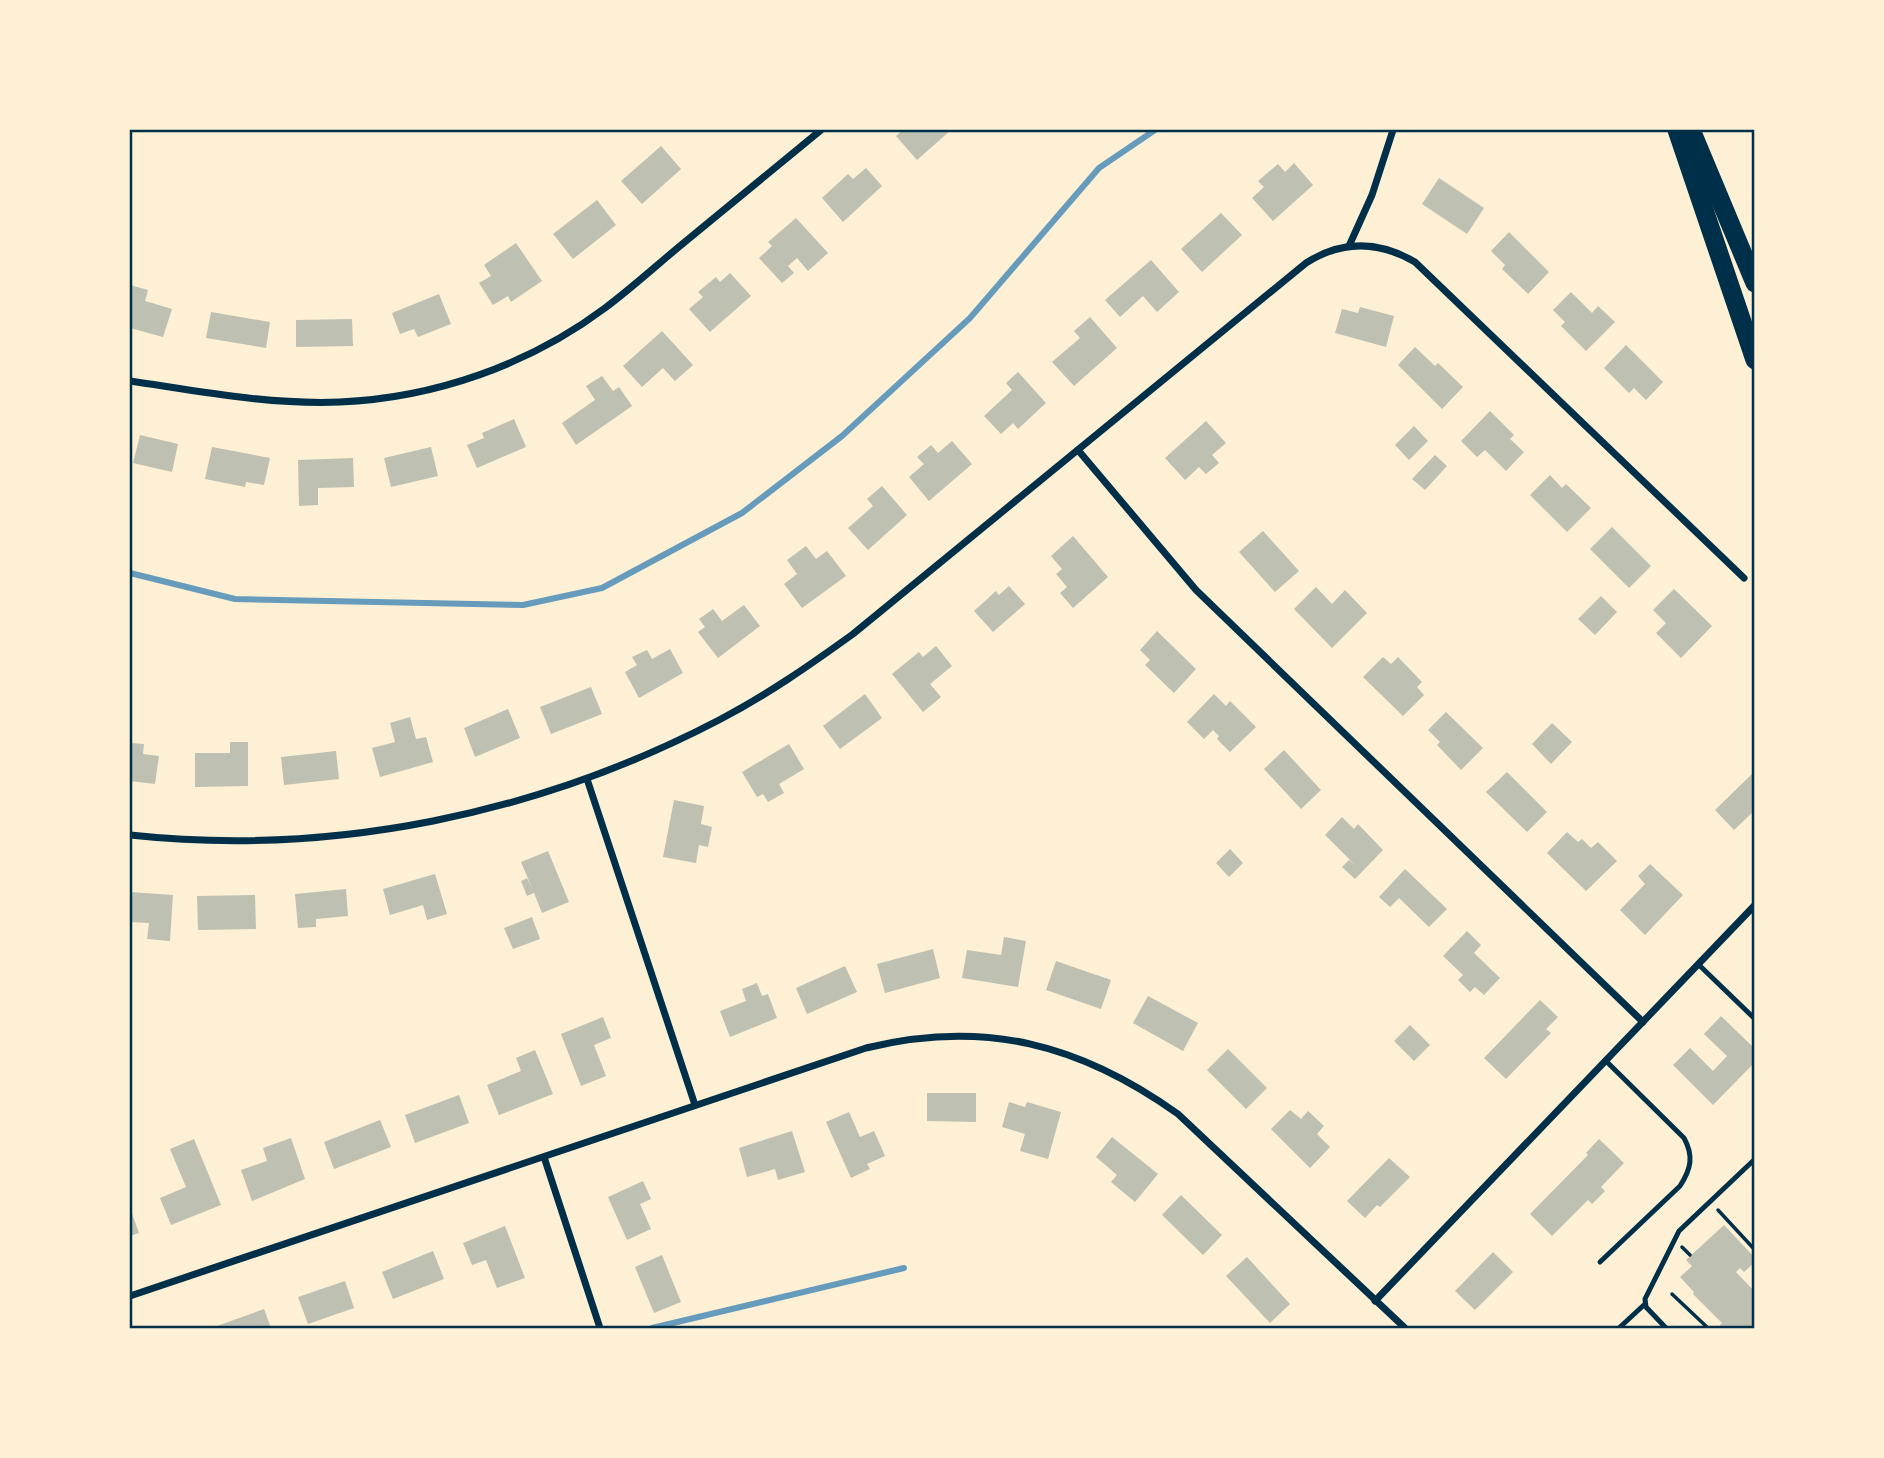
<svg xmlns="http://www.w3.org/2000/svg" width="1884" height="1458" viewBox="0 0 1884 1458" font-family="'Titillium Web',sans-serif">
  <style>
    .lines { fill: none; stroke-linecap: round; stroke-linejoin: round }
    .stream { stroke: #669bbc; stroke-width: 6 }
    .building { fill: #bec0b2 }
    .path { stroke: #003049; stroke-width: 3.5 }
    .service { stroke: #003049; stroke-width: 5 }
    .minor { stroke: #003049; stroke-width: 7 }
    .motorway { stroke: #003049; stroke-width: 19 }
    .neatline { fill: none; stroke: #003049; stroke-width: 2.5 }
  </style>
  <rect width="100%" height="100%" fill="#fdf0d5"/>
  <g class="lines">
    <!-- stream -->
    <g class="stream">
      <polyline points="130,573 235,599 523,605 602,588 742,513 842,436 970,318 1099,168 1155,130"/>
      <polyline points="652,1328 904,1268"/>
    </g>
  </g>
  <!-- building -->
  <g class="building">
    <polygon points="903,130 951,130 917,160 896,136"/>
    <polygon points="661,146 681,169 642,204 621,181"/>
    <polygon points="1294,163 1313,185 1273,221 1252,198 1264,187 1258,181 1278,164 1285,172"/>
    <polygon points="866,168 882,186 843,222 822,198 848,174 853,179"/>
    <polygon points="1439,178 1484,208 1467,234 1422,204"/>
    <polygon points="597,200 616,225 573,259 553,234"/>
    <polygon points="1221,213 1242,235 1202,272 1181,249"/>
    <polygon points="796,218 828,253 808,271 797,258 788,266 794,273 782,283 759,258 772,246 768,242"/>
    <polygon points="1509,232 1549,272 1528,294 1502,269 1505,265 1491,251"/>
    <polygon points="516,243 542,281 511,302 508,296 493,305 479,283 491,276 484,265"/>
    <polygon points="1151,260 1179,292 1157,312 1143,296 1120,317 1105,300"/>
    <polygon points="730,273 751,296 710,332 689,309 703,297 698,292 716,277 720,282"/>
    <polygon points="130,285 148,290 145,301 172,309 163,337 130,328"/>
    <polygon points="1571,292 1592,313 1598,306 1615,322 1586,351 1561,326 1565,322 1553,310"/>
    <polygon points="439,294 451,324 418,337 414,329 400,334 392,313"/>
    <polygon points="1360,307 1394,316 1386,347 1335,333 1342,309 1358,313"/>
    <polygon points="211,312 270,322 266,348 206,338"/>
    <polygon points="1090,317 1117,348 1074,386 1052,362 1080,338 1074,331"/>
    <polygon points="352,319 353,346 296,347 296,320"/>
    <polygon points="662,331 693,365 675,381 663,368 642,387 623,366"/>
    <polygon points="1626,345 1663,382 1646,400 1634,388 1629,393 1604,368"/>
    <polygon points="1415,347 1435,366 1438,363 1463,387 1442,409 1398,365"/>
    <polygon points="1018,372 1046,403 1018,429 1013,423 1001,434 984,416 1012,390 1006,383"/>
    <polygon points="602,376 613,391 619,387 632,406 576,445 562,423 595,400 586,386"/>
    <polygon points="1490,411 1514,435 1510,439 1524,452 1506,471 1485,450 1477,457 1461,441"/>
    <polygon points="514,419 526,447 477,468 467,445 484,438 482,433"/>
    <polygon points="1206,421 1226,443 1212,455 1219,463 1206,474 1199,467 1185,480 1165,458"/>
    <polygon points="1414,426 1428,441 1409,460 1395,445"/>
    <polygon points="140,435 178,444 172,472 133,463"/>
    <polygon points="952,441 972,464 929,501 909,477 924,464 917,457 931,445 938,453"/>
    <polygon points="212,447 270,458 264,485 246,482 245,487 205,479"/>
    <polygon points="431,447 438,476 391,487 384,458"/>
    <polygon points="1435,455 1447,466 1425,490 1412,479"/>
    <polygon points="353,458 354,487 318,488 318,505 299,506 298,460"/>
    <polygon points="1550,475 1562,488 1566,484 1591,508 1567,532 1530,495"/>
    <polygon points="882,486 907,515 868,550 848,528 873,506 867,499"/>
    <polygon points="1612,527 1651,566 1629,588 1590,549"/>
    <polygon points="1263,531 1299,571 1275,592 1239,552"/>
    <polygon points="1073,536 1108,577 1073,608 1060,593 1067,587 1056,574 1062,569 1051,556"/>
    <polygon points="806,546 816,559 827,551 846,576 802,608 784,584 797,574 787,560"/>
    <polygon points="1009,586 1025,604 993,632 974,611 996,591 999,595"/>
    <polygon points="1316,587 1332,604 1345,590 1367,613 1332,648 1294,609"/>
    <polygon points="1674,589 1712,626 1681,658 1656,633 1666,623 1653,610"/>
    <polygon points="1601,596 1617,612 1595,635 1578,619"/>
    <polygon points="744,605 760,626 718,658 698,632 705,627 699,619 713,609 722,621"/>
    <polygon points="1157,631 1196,669 1174,693 1145,665 1150,660 1140,650"/>
    <polygon points="936,646 952,666 930,684 941,697 923,712 892,674 919,652 923,657"/>
    <polygon points="670,649 683,673 639,698 625,672 637,665 632,657 647,650 652,659"/>
    <polygon points="1383,657 1391,664 1398,657 1422,682 1417,687 1424,695 1403,716 1363,677"/>
    <polygon points="591,687 602,714 551,734 540,707"/>
    <polygon points="865,694 882,718 840,749 823,726"/>
    <polygon points="1214,694 1226,706 1230,701 1256,727 1230,752 1217,739 1219,736 1213,730 1204,739 1187,722"/>
    <polygon points="508,709 520,738 475,757 464,728"/>
    <polygon points="1446,712 1483,748 1461,770 1437,745 1440,742 1428,730"/>
    <polygon points="410,717 416,739 426,737 433,762 380,777 372,748 395,742 390,723"/>
    <polygon points="1552,723 1572,742 1551,764 1532,744"/>
    <polygon points="230,742 248,742 248,786 195,787 195,753 230,753"/>
    <polygon points="130,743 144,744 143,754 159,756 155,784 130,781"/>
    <polygon points="789,744 804,769 779,784 784,793 768,802 763,794 757,797 742,772"/>
    <polygon points="1284,750 1321,790 1301,809 1264,769"/>
    <polygon points="336,751 339,779 284,785 281,757"/>
    <polygon points="1755,771 1755,810 1734,830 1715,810"/>
    <polygon points="1507,772 1547,812 1527,832 1486,792"/>
    <polygon points="674,800 704,806 701,824 712,827 708,847 699,845 696,863 663,857"/>
    <polygon points="1342,817 1354,829 1358,824 1383,850 1355,879 1342,867 1349,860 1355,865 1325,835"/>
    <polygon points="1567,832 1578,842 1582,839 1591,848 1598,842 1617,861 1586,891 1547,853"/>
    <polygon points="1230,849 1243,863 1229,877 1216,863"/>
    <polygon points="548,851 569,902 542,913 534,893 527,896 521,881 527,878 532,888 521,862"/>
    <polygon points="1650,864 1683,895 1645,935 1620,910 1645,884 1638,876"/>
    <polygon points="1405,869 1447,909 1429,927 1399,898 1390,907 1379,897"/>
    <polygon points="435,874 447,914 427,920 423,905 390,915 383,889"/>
    <polygon points="346,889 348,916 316,919 316,927 298,928 295,894"/>
    <polygon points="130,892 173,895 170,941 147,939 149,923 130,922"/>
    <polygon points="255,895 256,929 198,930 197,896"/>
    <polygon points="532,917 540,939 513,949 504,928"/>
    <polygon points="1467,931 1481,945 1474,953 1500,978 1484,995 1475,987 1470,992 1458,980 1463,975 1443,956"/>
    <polygon points="1004,937 1026,941 1018,987 962,978 967,950 1001,955"/>
    <polygon points="933,949 940,978 885,993 877,964"/>
    <polygon points="1056,961 1111,980 1101,1009 1046,990"/>
    <polygon points="845,966 857,992 807,1014 796,988"/>
    <polygon points="757,983 762,996 768,994 777,1018 730,1037 720,1011 746,1001 742,989"/>
    <polygon points="1148,996 1198,1023 1183,1051 1133,1023"/>
    <polygon points="1540,1000 1558,1017 1546,1029 1551,1033 1506,1079 1484,1058"/>
    <polygon points="1721,1016 1755,1049 1755,1062 1713,1105 1673,1065 1690,1048 1713,1071 1727,1056 1704,1034"/>
    <polygon points="603,1017 611,1038 594,1045 606,1076 581,1086 561,1034"/>
    <polygon points="1410,1025 1430,1045 1414,1061 1394,1041"/>
    <polygon points="1228,1049 1267,1088 1246,1109 1207,1070"/>
    <polygon points="535,1050 553,1094 499,1115 487,1085 521,1071 516,1058"/>
    <polygon points="927,1093 976,1093 976,1122 927,1121"/>
    <polygon points="459,1095 469,1123 415,1143 405,1115"/>
    <polygon points="1009,1102 1025,1107 1027,1102 1061,1112 1048,1159 1020,1151 1025,1134 1002,1127"/>
    <polygon points="1290,1110 1301,1119 1308,1111 1324,1126 1317,1134 1330,1147 1310,1168 1271,1129"/>
    <polygon points="849,1112 860,1137 874,1131 885,1156 867,1164 870,1169 851,1178 826,1122"/>
    <polygon points="380,1120 391,1147 334,1169 324,1142"/>
    <polygon points="792,1131 805,1172 778,1180 775,1169 747,1177 739,1148"/>
    <polygon points="1112,1137 1158,1174 1135,1202 1111,1182 1117,1175 1096,1157"/>
    <polygon points="291,1138 305,1179 252,1201 241,1170 267,1161 263,1148"/>
    <polygon points="194,1139 221,1205 171,1225 160,1198 186,1187 170,1149"/>
    <polygon points="1599,1139 1624,1163 1601,1187 1605,1191 1592,1204 1588,1200 1552,1236 1530,1214 1588,1155 1586,1153"/>
    <polygon points="1389,1158 1410,1177 1380,1207 1377,1205 1365,1218 1347,1201"/>
    <polygon points="643,1181 651,1199 640,1204 651,1229 627,1240 608,1197"/>
    <polygon points="1181,1195 1222,1235 1203,1255 1162,1215"/>
    <polygon points="130,1208 139,1233 130,1236"/>
    <polygon points="1724,1225 1755,1258 1755,1262 1744,1272 1740,1268 1736,1272 1755,1292 1755,1328 1723,1328 1720,1325 1722,1323 1693,1294 1694,1292 1680,1277 1692,1266 1686,1260"/>
    <polygon points="505,1226 525,1278 497,1288 486,1260 472,1265 463,1243"/>
    <polygon points="433,1251 444,1279 393,1299 382,1272"/>
    <polygon points="1493,1252 1513,1272 1475,1310 1455,1291"/>
    <polygon points="662,1255 681,1302 654,1313 635,1267"/>
    <polygon points="1247,1257 1290,1304 1270,1323 1226,1276"/>
    <polygon points="345,1281 354,1308 308,1324 298,1297"/>
    <polygon points="264,1309 271,1328 218,1328 217,1326"/>
  </g>
  <g class="lines">
    <!-- path -->
    <g class="path">
      <polyline points="1718,1210 1755,1250"/>
      <polyline points="1682,1247 1690,1255"/>
      <polyline points="1672,1294 1708,1328"/>
    </g>
    <!-- service -->
    <g class="service">
      <polyline points="1698,964 1755,1019"/>
      <path d="M1600,1262L1680,1186C1691,1169 1694,1156 1684,1138L1605,1060"/>
      <polyline points="1619,1328 1645,1304"/>
      <polyline points="1666,1328 1646,1307 1645,1299 1679,1231 1755,1159"/>
    </g>
    <!-- minor -->
    <g class="minor">
      <polyline points="1349,246 1372,195 1393,130"/>
      <path d="M130,381C198,391 270,405 340,402C434,398 529,365 605,308C633,287 659,263 686,241C731,204 776,167 821,130"/>
      <polyline points="1078,450 1196,590 1643,1022"/>
      <polyline points="587,779 695,1105"/>
      <path d="M130,835C333,857 539,814 719,720C767,695 810,665 853,634L1306,263C1342,240 1379,241 1415,262L1744,578"/>
      <polyline points="544,1157 600,1328"/>
      <path d="M130,1296L866,1048C984,1019 1080,1044 1178,1114L1405,1328"/>
      <polyline points="1375,1301 1755,905"/>
    </g>
    <!-- motorway -->
    <g class="motorway">
      <polyline points="1677,130 1755,360"/>
      <polyline points="1691,130 1755,283"/>
    </g>
  </g>
  <!-- border -->
  <rect width="1884" height="1458" fill="none" stroke="#fdf0d5" stroke-width="262"/>
  <rect x="131" y="131" width="1622" height="1196" class="neatline"/>
</svg>
